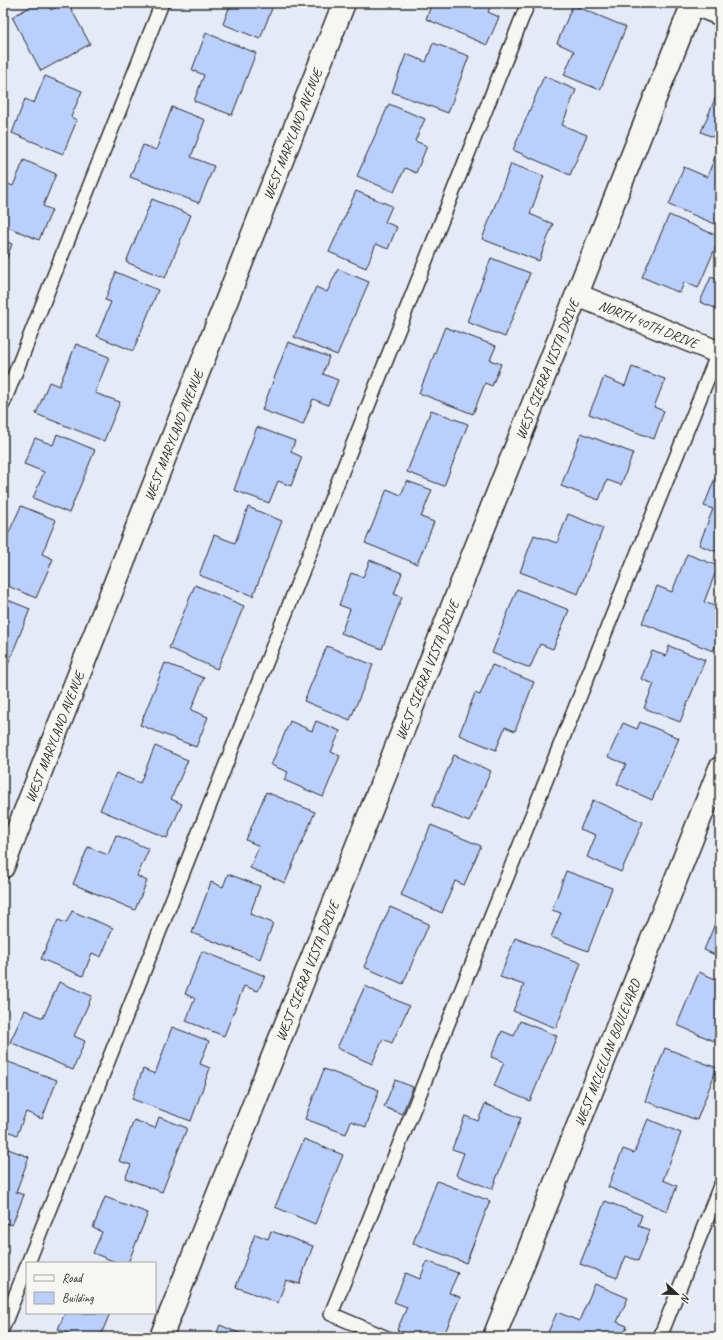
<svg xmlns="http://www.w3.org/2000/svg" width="723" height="1340" viewBox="0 0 723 1340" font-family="Caveat,sans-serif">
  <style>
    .building { fill: #b9cffe; stroke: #2b2b2b }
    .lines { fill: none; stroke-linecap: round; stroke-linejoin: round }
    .service-casing { stroke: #2b2b2b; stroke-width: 16 }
    .minor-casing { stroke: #2b2b2b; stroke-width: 25 }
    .tertiary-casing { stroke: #2b2b2b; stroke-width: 25 }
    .service { stroke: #f6f6f2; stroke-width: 13 }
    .minor { stroke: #f6f6f2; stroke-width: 22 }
    .tertiary { stroke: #f6f6f2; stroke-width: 22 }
    .labels { text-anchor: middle; stroke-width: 3; stroke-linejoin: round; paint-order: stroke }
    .street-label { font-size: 14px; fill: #2b2b2b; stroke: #f6f6f2 }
  </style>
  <rect width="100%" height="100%" fill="#e4eaf6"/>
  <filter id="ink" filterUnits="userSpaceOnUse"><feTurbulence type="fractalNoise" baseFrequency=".025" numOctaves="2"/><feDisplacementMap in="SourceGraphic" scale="8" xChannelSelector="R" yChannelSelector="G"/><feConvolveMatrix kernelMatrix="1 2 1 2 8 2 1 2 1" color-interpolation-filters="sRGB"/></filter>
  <g filter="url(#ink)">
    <!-- building -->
    <g class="building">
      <polygon points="37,3 47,3 51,10 64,3 68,3 90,44 41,71 12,17"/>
      <polygon points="231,3 274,3 260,39 223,24"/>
      <polygon points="432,3 492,3 488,12 499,17 487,45 426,19"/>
      <polygon points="573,5 626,27 600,90 564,75 574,51 557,43"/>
      <polygon points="206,33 256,53 232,115 194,101 204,75 192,70"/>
      <polygon points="433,43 469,56 448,113 392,92 406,54 426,62"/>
      <polygon points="45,76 82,91 71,117 77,120 63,154 12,133 25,99 34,103"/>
      <polygon points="544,76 576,90 562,125 587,135 570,175 513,150"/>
      <polygon points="717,94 720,95 720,140 701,132"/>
      <polygon points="389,104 425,119 415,141 427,146 416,173 405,168 394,192 357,176"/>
      <polygon points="172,107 205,120 191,157 214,166 199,203 130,177 143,145 156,150"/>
      <polygon points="718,149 720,150 720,226 669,205 684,167 707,177"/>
      <polygon points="24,160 56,174 43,206 52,210 39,240 3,225 3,182 13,186"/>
      <polygon points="511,164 544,176 530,214 553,224 539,261 482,239"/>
      <polygon points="356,191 392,206 385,222 397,227 388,249 376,244 366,268 329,252"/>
      <polygon points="152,199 191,215 165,278 126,262"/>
      <polygon points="669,215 720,237 698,288 684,282 680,293 642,277"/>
      <polygon points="3,240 12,244 5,263 3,262"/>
      <polygon points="491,258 530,273 505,337 467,322"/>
      <polygon points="338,269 369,282 337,355 294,337 316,287 327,292"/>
      <polygon points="116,272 158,290 133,351 97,336 111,302 105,300"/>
      <polygon points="711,277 720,281 720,310 700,302"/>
      <polygon points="3,327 7,328 3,338"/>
      <polygon points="445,327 496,346 490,360 501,364 492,386 485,383 473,414 419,393"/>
      <polygon points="288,342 329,357 323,374 338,380 328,405 313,399 303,425 262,410"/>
      <polygon points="76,344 109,357 95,393 120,402 104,441 36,414 49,382 59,386"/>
      <polygon points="632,367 665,379 654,407 664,411 654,439 589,414 604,377 625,386"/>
      <polygon points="431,410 468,424 444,486 407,472"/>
      <polygon points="257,427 295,441 291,452 302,457 291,486 278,481 269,503 234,490"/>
      <polygon points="581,433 633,453 621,485 607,480 599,500 561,486"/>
      <polygon points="57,434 95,450 69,513 33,498 44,472 24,464 35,438 53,445"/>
      <polygon points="715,478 720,479 720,553 699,545 713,509 704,506"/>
      <polygon points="407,481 432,490 421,517 434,522 417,564 365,543 387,489 401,495"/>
      <polygon points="21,506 56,520 42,554 53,559 36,598 3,584 3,543 4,543"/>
      <polygon points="248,507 282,521 253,596 199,575 214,535 235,543"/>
      <polygon points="568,514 603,528 578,594 520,572 534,535 557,543"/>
      <polygon points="687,554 718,566 704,602 720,608 720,634 713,651 642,623 657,586 672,592"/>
      <polygon points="370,560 402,573 394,594 402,597 382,649 341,633 350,609 339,605 351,573 363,577"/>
      <polygon points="195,585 244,606 217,669 169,648"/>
      <polygon points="517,589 569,610 553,649 540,644 530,668 492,653"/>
      <polygon points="3,598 30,609 5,672 3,671"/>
      <polygon points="327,646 373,665 350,720 304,701"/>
      <polygon points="669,646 705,660 680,722 644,708 654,684 641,679 652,651 666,656"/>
      <polygon points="165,663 204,678 191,710 208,717 196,747 140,725"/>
      <polygon points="492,665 534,682 515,731 505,727 496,750 459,735 475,693 480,695"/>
      <polygon points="290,721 312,731 316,721 340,731 331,752 340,756 323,797 284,780 288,772 271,765"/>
      <polygon points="640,722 679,738 652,800 617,784 626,764 608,757 623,723 637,729"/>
      <polygon points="155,746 188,760 171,799 182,804 167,838 100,810 116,773 140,783"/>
      <polygon points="454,755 491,771 469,822 432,806"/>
      <polygon points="266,792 315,812 285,883 250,868 259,846 246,840"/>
      <polygon points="593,800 643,822 621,872 587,857 596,835 580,829"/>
      <polygon points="431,825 481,846 464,885 455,881 442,913 401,895"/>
      <polygon points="116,835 149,849 137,876 147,881 135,910 73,884 88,847 108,855"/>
      <polygon points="566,871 612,888 588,951 551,937 561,913 552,910"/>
      <polygon points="228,874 260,886 250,914 273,923 260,959 192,933 211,882 223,887"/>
      <polygon points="390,907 429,924 403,984 364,967"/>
      <polygon points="72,911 113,928 101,957 92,953 83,976 41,959 58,920 66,923"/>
      <polygon points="720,912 720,957 704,950"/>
      <polygon points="515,938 581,963 556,1028 513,1011 524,985 500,977"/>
      <polygon points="202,951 265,976 258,991 244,986 224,1036 186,1021 195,998 185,994"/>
      <polygon points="699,972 720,981 720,1025 714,1041 677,1025"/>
      <polygon points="59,982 92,996 74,1036 85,1041 73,1070 10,1042 25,1010 43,1018"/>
      <polygon points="365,986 409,1006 392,1043 383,1039 372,1064 337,1048"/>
      <polygon points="520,1021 557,1036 530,1101 494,1086 504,1062 491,1057 502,1031 514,1036"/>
      <polygon points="172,1027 209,1041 200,1064 210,1068 191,1121 132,1099 143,1069 155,1074"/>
      <polygon points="665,1048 717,1068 697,1120 645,1101"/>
      <polygon points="3,1060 57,1080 42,1119 26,1112 17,1135 3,1129"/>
      <polygon points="324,1069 379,1090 366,1127 351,1121 346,1134 305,1119"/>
      <polygon points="395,1080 413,1087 402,1114 384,1107"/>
      <polygon points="485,1104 521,1118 492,1189 456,1175 464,1153 452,1149 465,1116 478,1121"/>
      <polygon points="159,1117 187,1128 162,1192 125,1178 131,1165 119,1161 134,1120 155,1128"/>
      <polygon points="648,1119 681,1133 663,1180 677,1186 667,1211 608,1187 623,1149 634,1153"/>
      <polygon points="304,1139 343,1155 315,1224 275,1207"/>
      <polygon points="3,1147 29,1157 16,1192 24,1195 12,1225 3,1222"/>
      <polygon points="437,1181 490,1201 466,1263 413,1243"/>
      <polygon points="105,1197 148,1213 128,1263 118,1263 93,1253 102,1232 93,1228"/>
      <polygon points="605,1201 642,1215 638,1226 650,1230 638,1261 626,1256 617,1278 580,1264"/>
      <polygon points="271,1231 313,1246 299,1284 286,1280 278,1303 236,1287 255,1234 268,1239"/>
      <polygon points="427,1261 458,1273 449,1293 460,1297 443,1337 413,1337 397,1330 407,1307 394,1302 406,1273 420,1279"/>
      <polygon points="595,1284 628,1298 617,1322 627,1326 623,1337 546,1337 557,1312 579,1321"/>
      <polygon points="65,1313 110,1313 100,1337 77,1337 58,1329"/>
      <polygon points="220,1325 248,1337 215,1337"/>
    </g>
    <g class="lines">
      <defs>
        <g id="service">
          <polyline points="3,404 162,3"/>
          <polyline points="28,1263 528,3"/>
          <polyline points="3,1327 27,1266"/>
          <polyline points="385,1337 331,1314 720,348"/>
          <polyline points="660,1337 720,1186"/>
        </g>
        <g id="minor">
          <polyline points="692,3 720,14"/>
          <path id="s1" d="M577,295L720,353"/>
          <path id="s2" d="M161,1337L693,3"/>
          <path id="s3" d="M494,1337L720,768"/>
        </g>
        <g id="tertiary">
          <path id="s4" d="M3,867L344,3"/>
        </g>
      </defs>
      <!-- service casing -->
      <use href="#service" class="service-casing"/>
      <!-- minor casing -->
      <use href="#minor" class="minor-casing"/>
      <!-- tertiary casing -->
      <use href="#tertiary" class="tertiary-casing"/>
      <!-- service -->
      <use href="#service" class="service"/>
      <!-- minor -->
      <use href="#minor" class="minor"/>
      <!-- tertiary -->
      <use href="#tertiary" class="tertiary"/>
    </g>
  </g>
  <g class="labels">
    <!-- street labels -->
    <g class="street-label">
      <text dy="5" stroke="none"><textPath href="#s4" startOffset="788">WEST MARYLAND AVENUE</textPath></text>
      <text dy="5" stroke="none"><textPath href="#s1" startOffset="77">NORTH 40TH DRIVE</textPath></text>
      <text dy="5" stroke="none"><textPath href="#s2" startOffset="1042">WEST SIERRA VISTA DRIVE</textPath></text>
      <text dy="5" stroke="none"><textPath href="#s4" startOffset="464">WEST MARYLAND AVENUE</textPath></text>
      <text dy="5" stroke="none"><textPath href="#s2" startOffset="718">WEST SIERRA VISTA DRIVE</textPath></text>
      <text dy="5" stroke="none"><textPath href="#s4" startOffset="140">WEST MARYLAND AVENUE</textPath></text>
      <text dy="5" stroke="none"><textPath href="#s2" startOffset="394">WEST SIERRA VISTA DRIVE</textPath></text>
      <text dy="5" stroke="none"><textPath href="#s3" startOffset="306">WEST MCLELLAN BOULEVARD</textPath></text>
    </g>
  </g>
  <!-- margin -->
  <rect width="723" height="1340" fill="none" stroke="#f6f6f2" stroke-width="16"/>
  <rect x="8" y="8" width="707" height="1324" fill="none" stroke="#2b2b2b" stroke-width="1.5" filter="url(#ink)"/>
  <!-- legend -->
  <rect x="26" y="1262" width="130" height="52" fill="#f6f6f2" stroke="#a5a5a2"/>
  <rect x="34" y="1275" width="20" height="6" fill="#f6f6f2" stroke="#a5a5a2"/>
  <text x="62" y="1282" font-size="12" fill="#2b2b2b">Road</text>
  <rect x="34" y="1292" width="20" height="12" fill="#b9cffe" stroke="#a5a5a2"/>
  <text x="62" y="1302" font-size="12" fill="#2b2b2b">Building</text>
  <!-- north arrow -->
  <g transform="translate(677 1294) rotate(112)" stroke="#f6f6f2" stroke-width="3" paint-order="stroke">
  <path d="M0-3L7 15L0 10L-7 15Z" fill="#2b2b2b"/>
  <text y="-6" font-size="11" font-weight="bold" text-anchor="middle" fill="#2b2b2b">N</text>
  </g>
</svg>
